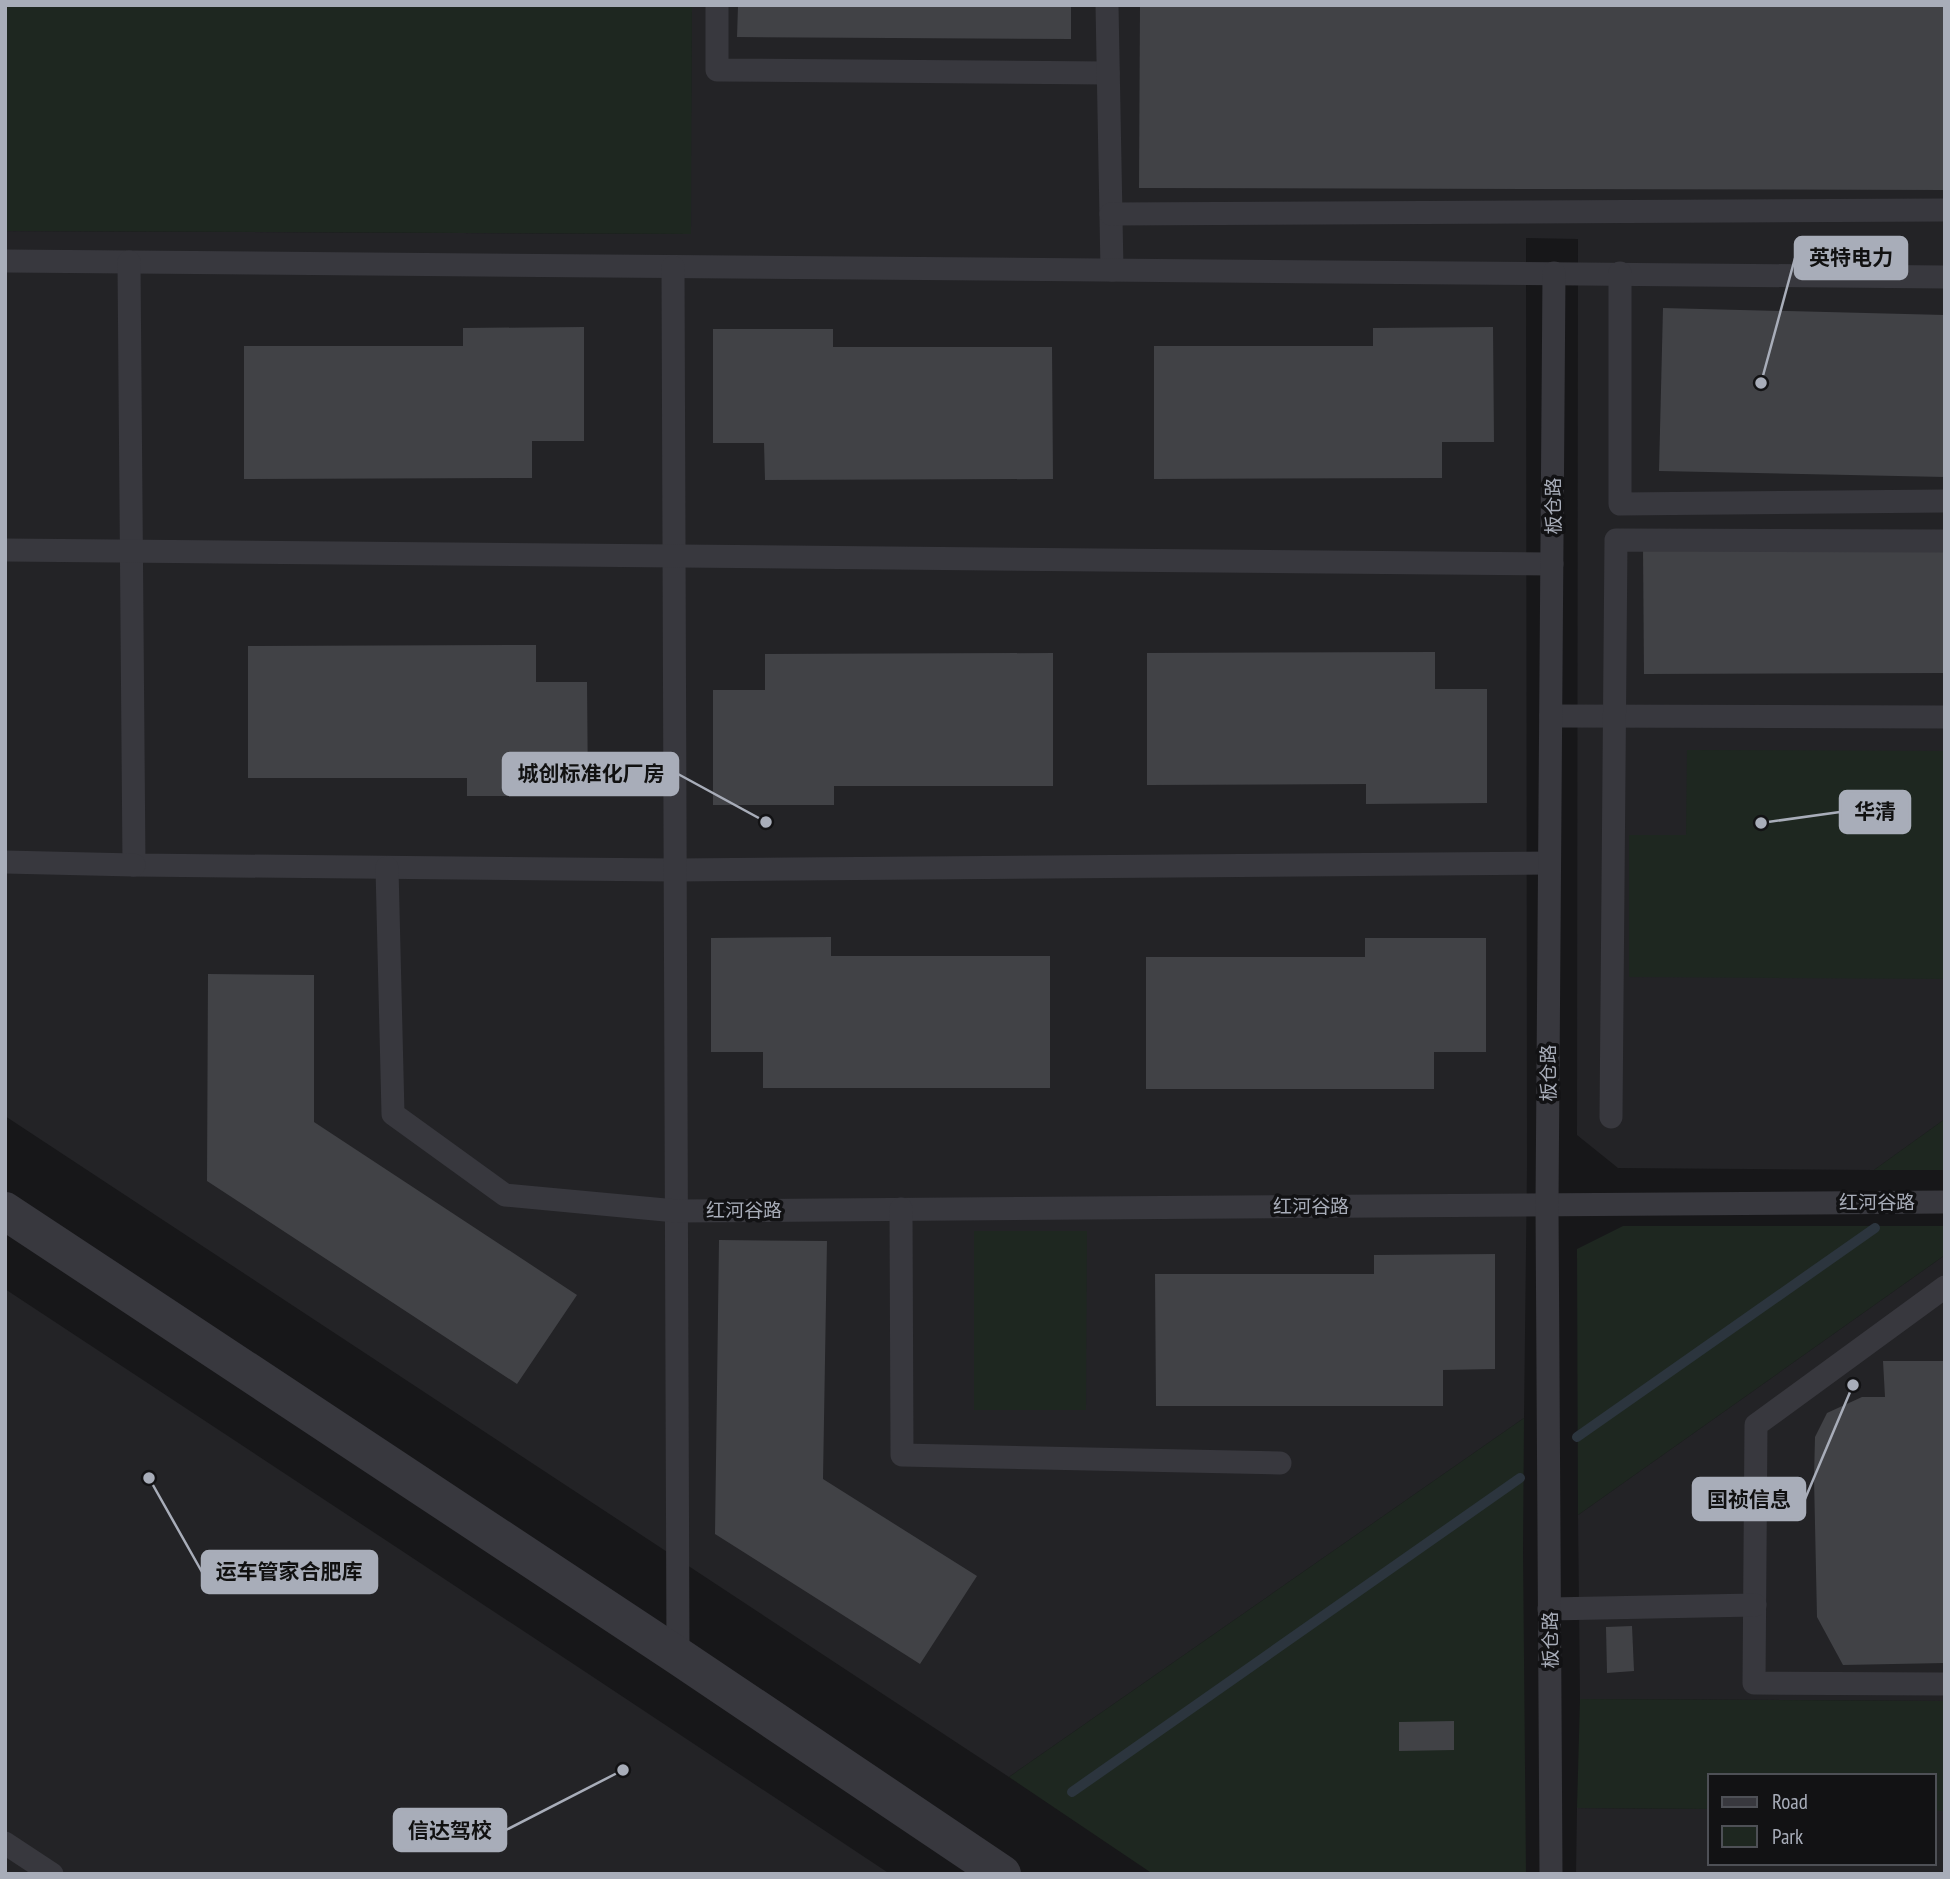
<svg xmlns="http://www.w3.org/2000/svg" width="1950" height="1879" viewBox="0 0 1950 1879" font-family="'PT Sans Narrow','Noto Sans SC',sans-serif">
  <style>
    .built { fill: #232326 }
    .green { fill: #1e2720 }
    .lines { fill: none; stroke-linecap: round; stroke-linejoin: round }
    .stream { stroke: #2c353e; stroke-width: 10 }
    .building { fill: #414246 }
    .lane { stroke: #38383e; stroke-width: 23 }
    .street { stroke: #38383e; stroke-width: 38 }
    .labels { text-anchor: middle; stroke-width: 7; stroke-linejoin: round; paint-order: stroke }
    .street-label { font-size: 19px; fill: #a8adb9; stroke: #121214 }
    .leader { fill: none; stroke: #a8adb9; stroke-width: 2.5 }
    .callout-dot { fill: #a8adb9; stroke: #121214; stroke-width: 2.5 }
    .callout { fill: #a8adb9; stroke: #a8adb9; stroke-width: 2.5 }
    .callout-label { font-size: 21px; text-anchor: middle; font-weight: bold; fill: #111 }
  </style>
  <rect width="100%" height="100%" fill="#171719"/>
  <!-- built -->
  <g class="built">
    <polygon points="692,5 1945,5 1945,1119 1874,1170 1618,1168 1577,1135 1578,239 1526,238 1527,1166 1524,1418 1009,1777 5,1116 5,231 690,234"/>
    <polygon points="1945,1255 1945,1701 1580,1699 1578,1515"/>
    <polygon points="5,1289 578,1667 890,1874 5,1874"/>
    <polygon points="1577,1808 1710,1809 1710,1863 1934,1863 1934,1811 1945,1811 1945,1874 1576,1874"/>
  </g>
  <!-- green -->
  <g class="green">
    <polygon points="5,5 692,5 691,234 5,231"/>
    <polygon points="1687,750 1945,751 1945,979 1629,977 1629,835 1686,835"/>
    <polygon points="1945,1119 1945,1170 1874,1170"/>
    <polygon points="1623,1226 1945,1226 1945,1255 1578,1515 1577,1249"/>
    <polygon points="974,1231 1087,1231 1086,1410 974,1410"/>
    <polygon points="1524,1418 1523,1551 1526,1874 1153,1874 1009,1777"/>
    <polygon points="1580,1699 1945,1701 1945,1811 1934,1811 1934,1776 1710,1776 1710,1809 1577,1808"/>
  </g>
  <g class="lines">
    <!-- stream -->
    <g class="stream">
      <polyline points="1577,1437 1875,1228"/>
      <polyline points="1072,1792 1520,1478"/>
    </g>
  </g>
  <!-- building -->
  <g class="building">
    <polygon points="738,5 1071,5 1071,39 737,37"/>
    <polygon points="1140,5 1945,5 1945,190 1139,188"/>
    <polygon points="1663,308 1945,315 1945,477 1659,471"/>
    <polygon points="584,327 584,441 532,441 532,478 244,479 244,346 463,346 463,328"/>
    <polygon points="1493,327 1494,442 1442,442 1442,478 1154,479 1154,346 1373,346 1373,328"/>
    <polygon points="713,329 833,329 833,347 1052,347 1053,479 765,480 764,443 713,443"/>
    <polygon points="1643,547 1945,547 1945,673 1644,674"/>
    <polygon points="536,645 536,682 587,682 588,796 467,796 467,778 248,778 248,646"/>
    <polygon points="1435,652 1435,689 1487,689 1487,803 1366,804 1366,784 1147,785 1147,653"/>
    <polygon points="1053,653 1053,786 834,786 834,805 713,805 713,690 765,690 765,654"/>
    <polygon points="831,937 831,956 1050,956 1050,1088 763,1088 763,1052 711,1052 711,938"/>
    <polygon points="1365,938 1486,938 1486,1052 1434,1052 1434,1089 1146,1089 1146,957 1365,957"/>
    <polygon points="208,974 314,975 314,1122 577,1295 517,1384 207,1181"/>
    <polygon points="719,1240 827,1241 823,1479 977,1576 920,1664 715,1534"/>
    <polygon points="1495,1254 1495,1369 1443,1370 1443,1406 1156,1406 1155,1274 1374,1274 1374,1255"/>
    <polygon points="1883,1361 1945,1361 1945,1663 1843,1665 1817,1617 1814,1478 1815,1437 1827,1413 1862,1397 1885,1397"/>
    <polygon points="1632,1626 1634,1671 1607,1673 1606,1627"/>
    <polygon points="1454,1721 1454,1750 1399,1751 1399,1722"/>
  </g>
  <g class="lines">
    <!-- lane -->
    <g class="lane">
      <polyline points="717,5 717,70 1108,73"/>
      <polyline points="1107,5 1112,270"/>
      <polyline points="1111,214 1945,210"/>
      <polyline points="5,261 1945,277"/>
      <polyline points="129,262 134,865 675,870 1549,863"/>
      <polyline points="673,267 678,1656"/>
      <polyline points="1620,273 1620,504 1945,501"/>
      <polyline points="5,550 1552,564"/>
      <polyline points="1551,716 1945,717"/>
      <polyline points="5,862 134,865"/>
      <polyline points="387,868 393,1114 505,1195 676,1211 1945,1202"/>
      <polyline points="1611,1117 1616,540 1945,541"/>
      <polyline points="901,1209 902,1455 1280,1463"/>
      <polyline points="1945,1287 1756,1425 1754,1683 1945,1684"/>
      <polyline points="1549,1609 1755,1605"/>
      <polyline points="5,1843 52,1874"/>
      <polyline points="1551,1874 1547,1205 1554,273"/>
    </g>
    <!-- street -->
    <polyline class="street" points="5,1211 678,1656 1002,1874"/>
  </g>
  <g class="labels">
    <!-- street labels -->
    <g class="street-label">
      <text transform="translate(1553 506) rotate(-90)" y="7">板仓路</text>
      <text transform="translate(1548 1073) rotate(-90)" y="7">板仓路</text>
      <text x="1877" y="1209">红河谷路</text>
      <text x="1311" y="1213">红河谷路</text>
      <text x="744" y="1217">红河谷路</text>
      <text transform="translate(1550 1640) rotate(-90)" y="7">板仓路</text>
    </g>
  </g>
  <!-- callouts -->
  <path class="leader" d="M1761 383L1795 258M766 822L678 774M1761 823L1840 812M1853 1385L1805 1499M149 1478L202 1572M623 1770L506 1830"/>
  <g class="callout-dot">
    <circle cx="1761" cy="383" r="7"/>
    <circle cx="766" cy="822" r="7"/>
    <circle cx="1761" cy="823" r="7"/>
    <circle cx="1853" cy="1385" r="7"/>
    <circle cx="149" cy="1478" r="7"/>
    <circle cx="623" cy="1770" r="7"/>
  </g>
  <g class="callout">
    <rect x="1795" y="237" width="112" height="42" rx="7"/>
    <rect x="503" y="753" width="175" height="42" rx="7"/>
    <rect x="1840" y="791" width="70" height="42" rx="7"/>
    <rect x="1693" y="1478" width="112" height="42" rx="7"/>
    <rect x="202" y="1551" width="175" height="42" rx="7"/>
    <rect x="394" y="1809" width="112" height="42" rx="7"/>
  </g>
  <g class="callout-label">
    <text x="1851" y="265">英特电力</text>
    <text x="591" y="781">城创标准化厂房</text>
    <text x="1875" y="819">华清</text>
    <text x="1749" y="1507">国祯信息</text>
    <text x="289" y="1579">运车管家合肥库</text>
    <text x="450" y="1838">信达驾校</text>
  </g>
  <!-- border -->
  <rect width="1950" height="1879" fill="none" stroke="#a8adb9" stroke-width="14"/>
  <!-- legend -->
  <rect x="1708" y="1774" width="228" height="91" fill="#121214" stroke="#4e5056" stroke-width="2"/>
  <rect x="1722" y="1797" width="35" height="10" fill="#38383e" stroke="#4e5056" stroke-width="2"/>
  <text x="1772" y="1809" font-size="21" fill="#a8adb9">Road</text>
  <rect x="1722" y="1826" width="35" height="21" fill="#1e2720" stroke="#4e5056" stroke-width="2"/>
  <text x="1772" y="1844" font-size="21" fill="#a8adb9">Park</text>
</svg>
